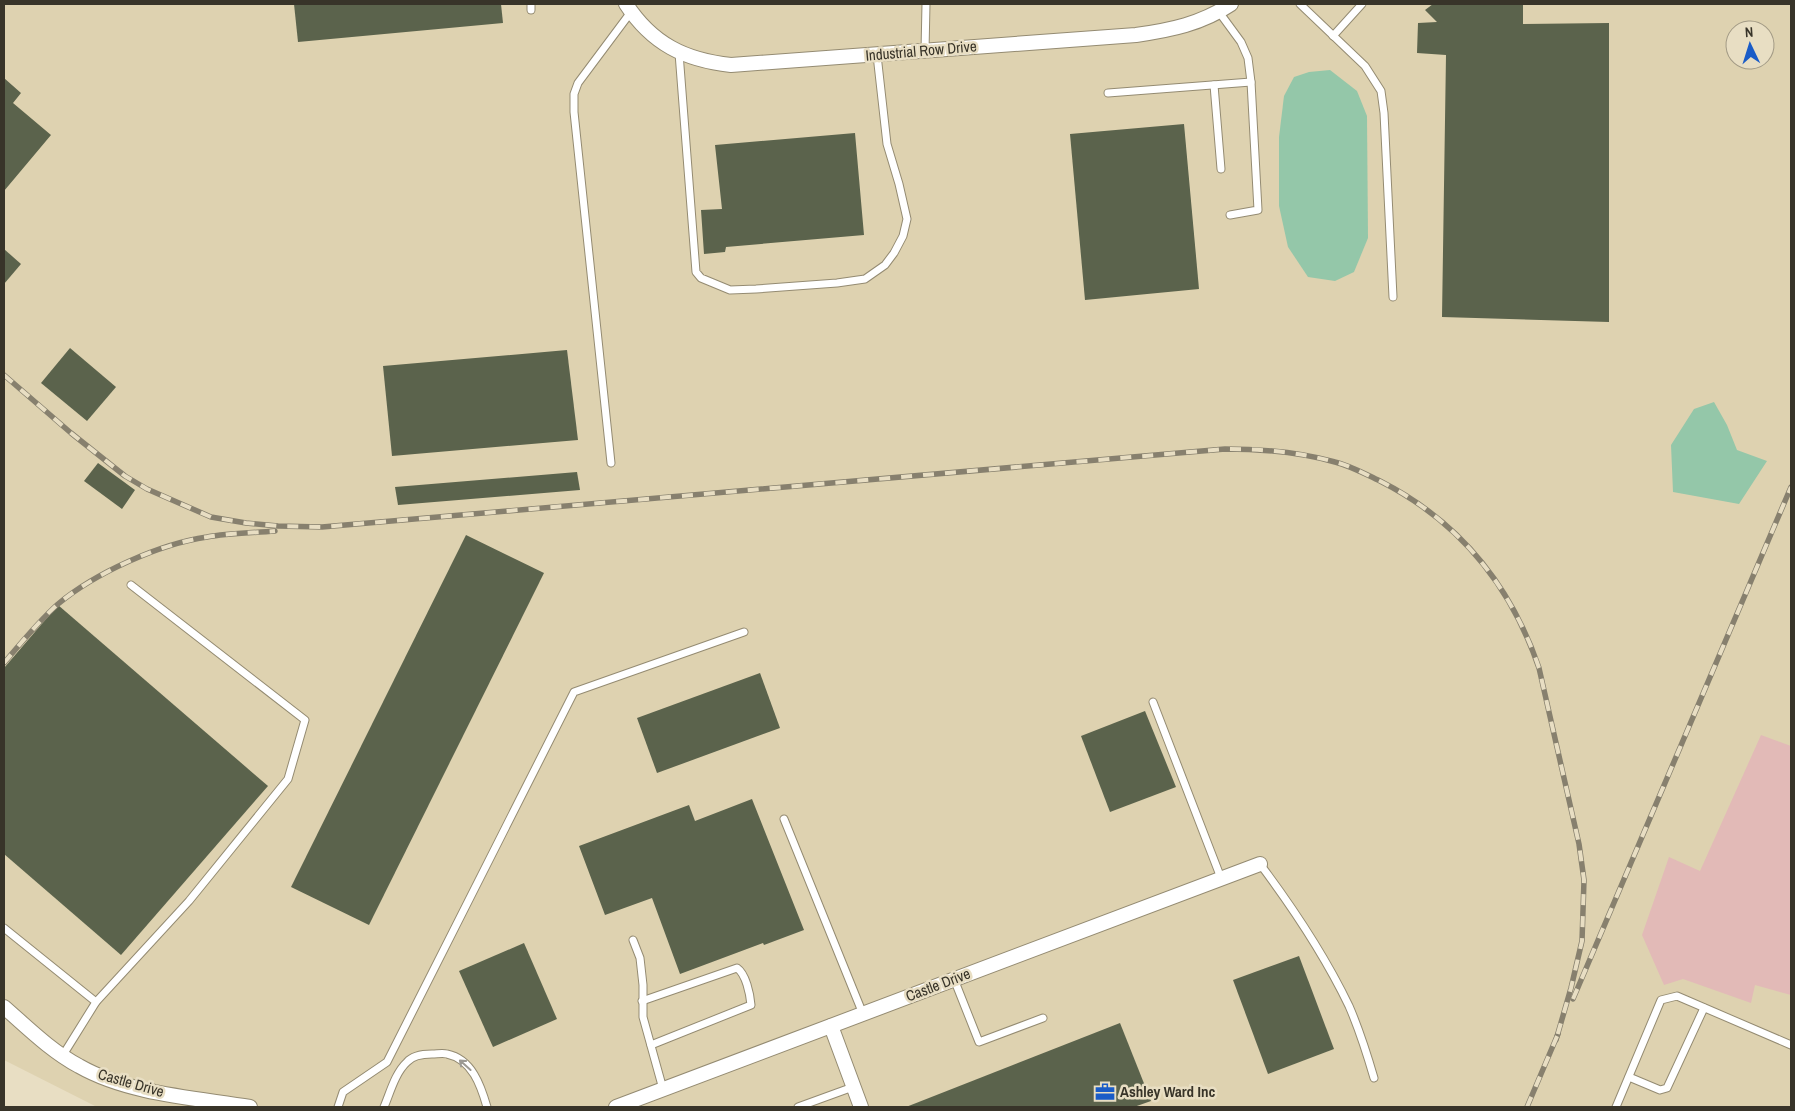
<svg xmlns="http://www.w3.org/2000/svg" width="1795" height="1111" viewBox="0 0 1795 1111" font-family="'Archivo Narrow',sans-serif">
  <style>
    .built { fill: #ded2b0; fill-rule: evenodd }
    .green { fill: #e2bab7 }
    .water { fill: #94c7a9 }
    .building { fill: #5b634c }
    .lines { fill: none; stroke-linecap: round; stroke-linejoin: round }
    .lane-casing { stroke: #948b72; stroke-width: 9 }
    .street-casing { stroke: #948b72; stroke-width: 16 }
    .lane { stroke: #fff; stroke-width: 7 }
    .street { stroke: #fff; stroke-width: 14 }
    .rail-casing { stroke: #87806e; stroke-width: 5.5 }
    .rail { stroke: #e8dec3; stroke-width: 4; stroke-dasharray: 11; stroke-linecap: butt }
    .oneway { stroke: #9c9a94 }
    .labels { text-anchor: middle; stroke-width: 5; stroke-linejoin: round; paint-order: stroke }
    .street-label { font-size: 15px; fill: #383429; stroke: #e8dec3 }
    .poi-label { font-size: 15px; font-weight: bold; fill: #383429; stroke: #e8dec3; text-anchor: start }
  </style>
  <rect width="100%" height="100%" fill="#e8dec3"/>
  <!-- built -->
  <path class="built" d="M4,4H1791V1107H97L4,1060ZM1735,30H1765V60H1735Z"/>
  <!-- green -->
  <polygon class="green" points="1761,735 1791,746 1791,995 1755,985 1751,1003 1683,979 1664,985 1642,935 1669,857 1700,871"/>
  <!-- water -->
  <g class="water">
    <polygon points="1330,70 1357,91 1367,116 1368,238 1354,272 1335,281 1308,277 1288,247 1279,206 1279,137 1284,96 1294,77 1309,72"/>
    <polygon points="1714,402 1727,425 1737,450 1767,461 1739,504 1673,492 1671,445 1694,409"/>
  </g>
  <!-- building -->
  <g class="building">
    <polygon points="294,4 501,4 503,23 298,42"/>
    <polygon points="1433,4 1523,4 1523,24 1609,23 1609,322 1442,317 1446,55 1417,53 1418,23 1437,22 1425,10"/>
    <polygon points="4,78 21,93 13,103 51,135 4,191"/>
    <polygon points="1184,124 1199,289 1085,300 1070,134"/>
    <polygon points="855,133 864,235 726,247 725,252 704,254 701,210 722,209 715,145"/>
    <polygon points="4,249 21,264 4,284"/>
    <polygon points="70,348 116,387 87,421 41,383"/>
    <polygon points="567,350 578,440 392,456 383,366"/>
    <polygon points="98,463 135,490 122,509 84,481"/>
    <polygon points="577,472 580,490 398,505 395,487"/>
    <polygon points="466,535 544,573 369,925 291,887"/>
    <polygon points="58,605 268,786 121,955 4,854 4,668"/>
    <polygon points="760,673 780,728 657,773 637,718"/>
    <polygon points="1145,711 1176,787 1110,812 1081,736"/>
    <polygon points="752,799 804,930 764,945 763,943 680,974 652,898 605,915 579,846 689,805 695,821"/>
    <polygon points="524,943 557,1019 493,1047 459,971"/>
    <polygon points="1299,956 1334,1049 1268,1074 1233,980"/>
    <polygon points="1120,1023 1151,1101 1134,1107 906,1107"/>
  </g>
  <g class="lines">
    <defs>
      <g id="lane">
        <polyline points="531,4 531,10"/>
        <polyline points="1300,4 1365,66 1381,91 1384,113 1393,297"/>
        <polyline points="1219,12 1241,42 1248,58 1251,82 1258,210 1230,215"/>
        <polyline points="1333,36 1362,4"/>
        <polyline points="925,51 926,4"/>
        <polyline points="679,53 696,272 701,278 730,290 756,289 837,283 865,279 885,265 894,253 903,236 907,219 899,184 887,144 877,55"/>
        <polyline points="1214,85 1221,169"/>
        <polyline points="1108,93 1251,82"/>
        <polyline points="611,463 574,112 574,94 578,83 631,12"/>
        <polyline points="1153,702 1221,878"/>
        <polyline points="784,819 863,1014"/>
        <path d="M1260,864C1293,908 1325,956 1349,1006C1359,1029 1367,1054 1374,1078"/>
        <polyline points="4,928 96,1002 63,1055"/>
        <polyline points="633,940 640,958 643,985 643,1017 663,1089"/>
        <polyline points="954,979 979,1042 1043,1018"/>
        <path d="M642,1001L737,968C746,974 750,994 751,1005L651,1045"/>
        <polyline points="96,1002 189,901 288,779 305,720 131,585"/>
        <polyline points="1629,1077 1660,1090 1667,1088 1704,1008"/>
        <polyline points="338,1107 343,1092 387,1062 574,692 744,632"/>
        <path d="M384,1107C390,1093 395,1073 407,1062C413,1055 423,1054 432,1054C437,1054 443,1053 447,1054C472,1059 481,1086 487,1107"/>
        <polyline points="798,1107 853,1087"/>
        <polyline points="1616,1107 1661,1000 1677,996 1791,1045"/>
      </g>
      <g id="street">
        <path d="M626,4C652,44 685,60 731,65L1136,35C1171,30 1201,24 1231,4"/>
        <path d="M4,1007C28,1028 51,1051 79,1066C128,1094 195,1098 250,1107"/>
        <polyline points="831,1026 861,1107"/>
        <polyline points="616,1107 1260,864"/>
      </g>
    </defs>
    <!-- lane casing -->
    <use href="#lane" class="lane-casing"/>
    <!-- street casing -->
    <use href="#street" class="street-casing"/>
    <!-- lane -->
    <use href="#lane" class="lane"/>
    <!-- street -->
    <use href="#street" class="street"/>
    <defs>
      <g id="rail">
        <path d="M4,375L71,433L125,476L147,489L211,517L246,523L278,526L322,527L1225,449C1263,449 1299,452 1335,462C1351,466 1365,474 1380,481C1459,521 1511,586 1539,668L1579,844L1584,880L1582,941L1571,988L1556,1040"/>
        <path d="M4,663C21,643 38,622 58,604C95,573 159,544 207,537C229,533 252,533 275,531"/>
        <polyline points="1573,999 1791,487"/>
        <polyline points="1527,1107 1558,1034"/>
      </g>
    </defs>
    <!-- rail casing -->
    <use href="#rail" class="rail-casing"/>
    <!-- rail -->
    <use href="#rail" class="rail"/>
  </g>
  <!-- one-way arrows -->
  <defs><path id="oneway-shaft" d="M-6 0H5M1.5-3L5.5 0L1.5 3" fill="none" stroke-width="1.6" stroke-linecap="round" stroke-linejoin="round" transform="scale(1.25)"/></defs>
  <use class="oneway" href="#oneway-shaft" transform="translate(465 1065) rotate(-138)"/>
  <!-- icons -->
  <defs>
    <symbol id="office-bare" viewBox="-9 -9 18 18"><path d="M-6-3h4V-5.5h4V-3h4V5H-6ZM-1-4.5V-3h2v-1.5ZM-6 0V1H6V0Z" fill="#1a5cc7" stroke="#e8dec3" stroke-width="2.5" paint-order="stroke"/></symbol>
  </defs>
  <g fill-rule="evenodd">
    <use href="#office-bare" x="1091" y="1078" width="28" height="28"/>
  </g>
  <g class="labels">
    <!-- street labels -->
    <g class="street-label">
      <text transform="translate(921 51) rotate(-5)" y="5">Industrial Row Drive</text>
      <text transform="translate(938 985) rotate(-21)" y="5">Castle Drive</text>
      <text transform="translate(131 1083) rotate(16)" y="5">Castle Drive</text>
    </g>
    <!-- poi labels -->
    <g class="poi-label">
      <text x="1120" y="1097">Ashley Ward Inc</text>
    </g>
  </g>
  <!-- border -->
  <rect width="1795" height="1111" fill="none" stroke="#383429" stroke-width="10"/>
  <!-- north arrow -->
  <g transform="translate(1750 45) rotate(356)"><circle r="24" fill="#e8dec3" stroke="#a29a85"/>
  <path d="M0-4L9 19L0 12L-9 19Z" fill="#1a5cc7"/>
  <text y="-8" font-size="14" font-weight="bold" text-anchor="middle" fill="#383429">N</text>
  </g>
</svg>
